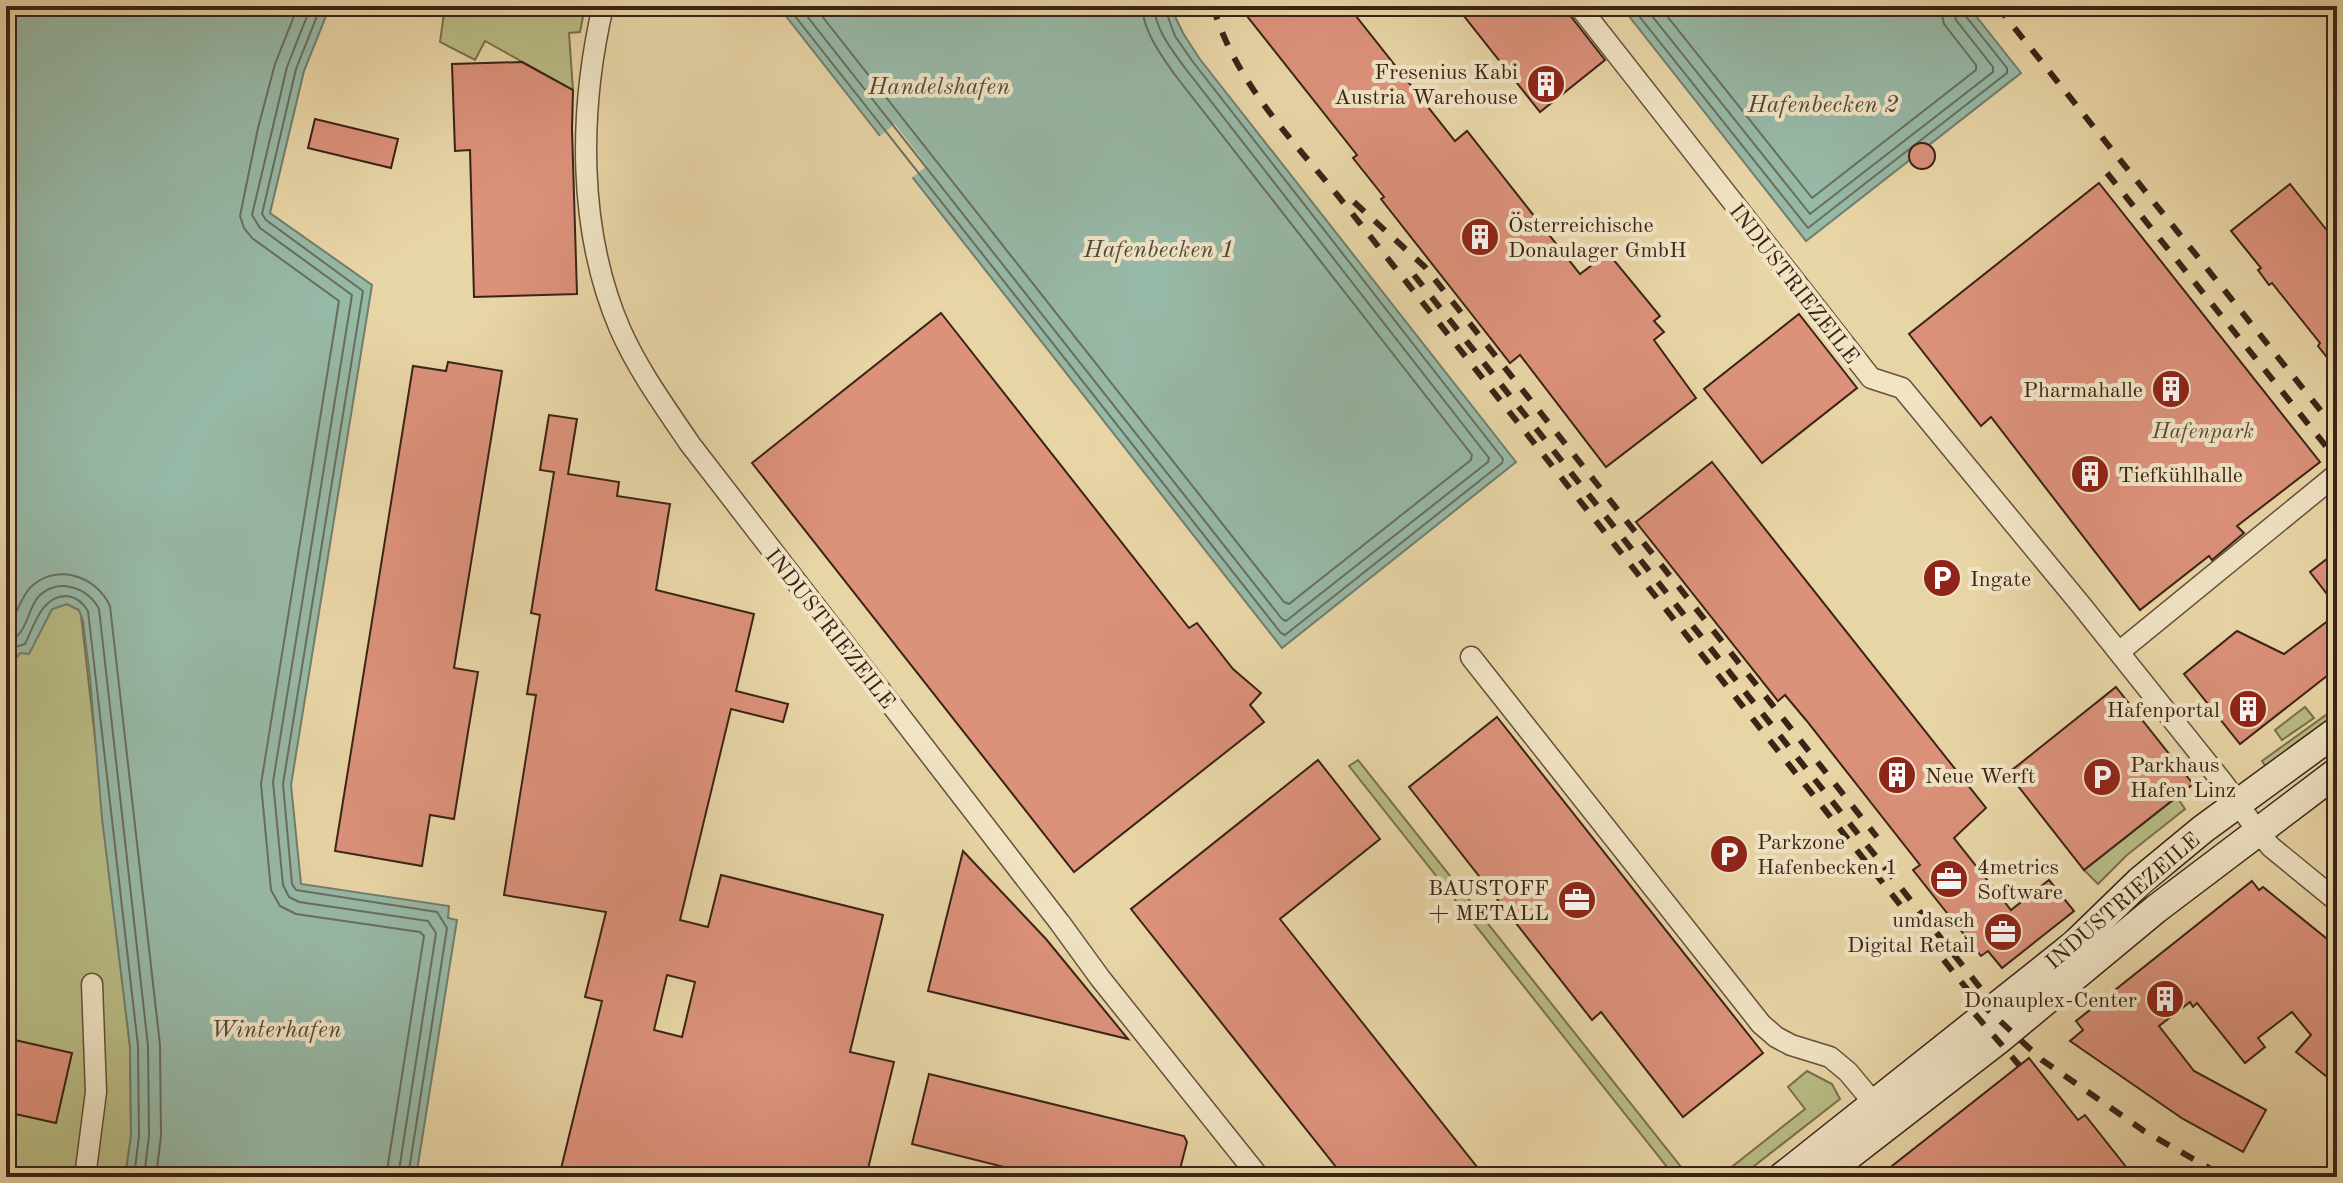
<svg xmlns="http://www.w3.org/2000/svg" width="2343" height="1183" viewBox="0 0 2343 1183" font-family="'Old Standard TT',serif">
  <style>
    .green { fill: #b9bc84; stroke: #7a704d; stroke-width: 2 }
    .water { fill: #97b9a7; stroke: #727d6d; stroke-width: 2 }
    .pier { fill: #e8d5a6 }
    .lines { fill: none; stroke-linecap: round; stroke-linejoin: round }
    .shore { stroke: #686e5e; stroke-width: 2 }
    .building { fill: #dc917b; stroke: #3a2316; stroke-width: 2; fill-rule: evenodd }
    .street-casing { stroke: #66503a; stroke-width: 23 }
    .secondary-casing { stroke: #3a2316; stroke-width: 31 }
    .street { stroke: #f0e4c5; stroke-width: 20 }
    .secondary { stroke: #f0e4c5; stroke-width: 28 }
    .rail { stroke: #3a2316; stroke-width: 6; stroke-dasharray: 14 14; stroke-linecap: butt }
    .labels { text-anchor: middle; stroke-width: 8; stroke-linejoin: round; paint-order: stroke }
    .poi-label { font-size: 22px; fill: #3a2316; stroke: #f0e4c5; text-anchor: start }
    .street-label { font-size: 22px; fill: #3a2316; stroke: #f0e4c5 }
    .park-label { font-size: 22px; font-style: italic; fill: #5a4932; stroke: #f0e4c5 }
    .water-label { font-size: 24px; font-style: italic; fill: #51483a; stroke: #f0e4c5 }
  </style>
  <rect width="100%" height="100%" fill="#e8d5a6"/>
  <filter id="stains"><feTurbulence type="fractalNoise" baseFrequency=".0025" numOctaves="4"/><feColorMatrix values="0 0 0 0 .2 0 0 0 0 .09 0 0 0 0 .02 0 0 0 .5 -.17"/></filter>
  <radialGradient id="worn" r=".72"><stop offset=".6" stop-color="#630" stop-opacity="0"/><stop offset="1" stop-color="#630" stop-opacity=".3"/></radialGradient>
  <!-- green -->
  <g class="green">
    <polygon points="445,6 585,6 580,32 569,33 573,90 485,41 475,60 440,42"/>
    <polygon points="67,604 79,610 81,615 130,1047 131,1136 125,1177 6,1177 6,671 20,653 29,653 52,609"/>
    <polygon points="2305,707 2314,718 2282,740 2275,730"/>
    <polygon points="2337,707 2337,717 2266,767 2262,761"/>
    <path d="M1358,760L1689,1177H1675C1566,1041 1459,903 1349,766Z"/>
    <polygon points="2177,797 2185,809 2127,855 2098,884 2084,870"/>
    <polygon points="1807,1071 1832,1084 1840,1099 1740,1177 1719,1177 1805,1109 1788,1087"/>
  </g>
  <!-- water -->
  <g class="water">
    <polygon points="6,6 330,6 304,71 270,213 372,285 291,785 301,884 449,906 448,918 457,920 416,1177 125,1177 131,1136 130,1047 102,818 90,678 83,621 79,610 67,604 52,609 29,654 20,653 6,671"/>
    <polygon points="778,6 1170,6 1183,33 1199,58 1516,462 1282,648"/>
    <polygon points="1621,6 1968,6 2021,73 1806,241"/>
  </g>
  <!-- pier -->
  <polygon class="pier" points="895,124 927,166 909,180 876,139"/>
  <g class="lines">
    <!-- shore -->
    <g class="shore">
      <polyline points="298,6 275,64 258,128 240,216 244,228 252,238 339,301 261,784 271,890 280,906 296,914 420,932 424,936 386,1177"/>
      <polyline points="311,6 287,67 252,215 260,228 352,295 273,782 283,885 289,897 299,902 428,921 436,933 398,1177"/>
      <polyline points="321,6 296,69 262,214 266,220 363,291 283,784 292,884 296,890 437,912 447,928 408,1177"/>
      <polyline points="787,6 1281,633 1285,635 1502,463 1503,459 1193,62 1175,36 1164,6"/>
      <path d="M799,6L1282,619L1286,621L1488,462L1489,458L1185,68C1172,50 1155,29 1154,6"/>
      <path d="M814,6L1284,602L1289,604L1471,460L1472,455L1175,75C1161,55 1143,31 1142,6"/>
      <polyline points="1631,6 1808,228 2007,73 2007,68 1964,14 1962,6"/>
      <polyline points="1644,6 1810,214 1993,72 1993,67 1956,20 1952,6"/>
      <polyline points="1659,6 1812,198 1976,70 1976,65 1944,24 1940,6"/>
      <path d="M6,627L11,624C16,613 21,599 29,589C54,562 96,575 110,606L160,1045L161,1136L156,1177"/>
      <path d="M6,642C9,639 14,638 17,636C28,627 29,606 39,596C59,577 88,588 99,609L148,1046L149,1136L144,1177"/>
      <path d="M6,658L15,647L25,644C34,626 42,595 67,596C77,597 83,603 88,611L138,1046L139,1136L134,1177"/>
    </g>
  </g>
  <!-- building -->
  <g class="building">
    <polygon points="1239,6 1348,6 1455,141 1467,131 1580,274 1608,253 1660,316 1654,321 1664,332 1654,340 1696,398 1606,467 1520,355 1510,363 1477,321 1381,199 1384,197 1353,158 1357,155"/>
    <polygon points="1456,6 1566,6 1569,14 1605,60 1540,112"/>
    <polygon points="522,62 573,90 572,129 577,294 474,297 470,150 455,151 452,64"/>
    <polygon points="315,119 398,139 391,168 308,148"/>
    <circle cx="1922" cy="156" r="13"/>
    <polygon points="2099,183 2320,462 2237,526 2244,533 2212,560 2209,556 2140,610 1991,417 1981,426 1909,334"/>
    <polygon points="2290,184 2337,243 2337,370 2318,346 2320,343 2272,283 2269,285 2258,270 2261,268 2231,231"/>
    <polygon points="941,313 1189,628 1197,623 1233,669 1261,693 1250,705 1264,722 1074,872 752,463"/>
    <polygon points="1799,314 1857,388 1762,463 1704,389"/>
    <polygon points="448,362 502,371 454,668 478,672 468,732 454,819 430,815 422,866 335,851 413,366 446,371"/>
    <path d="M549,415L577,419L568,474L619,482L617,496L670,504L656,590L754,614L736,691L788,704L783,722L731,709L680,920L708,927L721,875L883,915L850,1052L894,1062L866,1177H559L602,1001L585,997L606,912L504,895L536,695L527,694L540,615L531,613L554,472L540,470ZM667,975L695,982L682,1037L654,1030Z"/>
    <polygon points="1712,462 1986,808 1954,838 2011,910 2049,880 2074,911 2002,968 1988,951 1981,956 1913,870 1920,865 1806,720 1785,695 1778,701 1636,522"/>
    <polygon points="2337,551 2337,607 2310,572"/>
    <polygon points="2337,614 2337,668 2240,744 2184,674 2237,631 2284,654"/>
    <polygon points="2116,687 2193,784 2084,870 2018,786 2022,783 2012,770"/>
    <polygon points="1497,717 1763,1053 1683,1117 1601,1012 1592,1020 1409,787"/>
    <polygon points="1318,760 1380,839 1280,919 1485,1177 1344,1177 1131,909"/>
    <polygon points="963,851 1046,939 1128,1039 928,991"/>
    <polygon points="2252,881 2259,890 2263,887 2337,947 2337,1085 2296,1052 2311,1035 2292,1012 2258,1038 2265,1047 2245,1063 2197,1003 2193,1007 2190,1002 2159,1026 2194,1071 2266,1110 2243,1152 2183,1119 2070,1041 2083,1030 2076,1021"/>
    <polygon points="6,1038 72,1053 56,1123 6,1112"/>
    <polygon points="2029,1058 2078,1120 2085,1115 2134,1177 1878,1177"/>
    <polygon points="929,1074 1184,1136 1187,1142 1178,1177 1044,1177 912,1144"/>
  </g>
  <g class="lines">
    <defs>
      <g id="street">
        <path d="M603,6C579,110 577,229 620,329C638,370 665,407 690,444L1060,923L1100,978L1259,1177"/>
        <polyline points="1579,6 1871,378 1902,388 2081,605 2224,784 2258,832 2271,847 2337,901"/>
        <polyline points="2119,652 2337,474"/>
        <polyline points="1471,657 1761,1024 1776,1037 1791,1045 1830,1057 1848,1072 1883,1114"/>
        <polyline points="85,1177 96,1092 92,984"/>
      </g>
      <g id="secondary">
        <polyline points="1782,1177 2074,945 2140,881 2203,829 2337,731"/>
        <polyline points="1821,1177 1998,1040 2156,909 2337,772"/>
      </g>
    </defs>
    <!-- street casing -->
    <use href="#street" class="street-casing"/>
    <!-- secondary casing -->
    <use href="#secondary" class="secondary-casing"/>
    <!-- street -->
    <use href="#street" class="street"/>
    <!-- secondary -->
    <use href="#secondary" class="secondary"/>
    <!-- rail -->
    <g class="rail">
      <path d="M1213,6C1235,82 1290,137 1339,197L1970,993L2042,1060L2144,1131L2225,1177"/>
      <polyline points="1997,6 2337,431"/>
      <polyline points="2107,173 2337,460"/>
      <polyline points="1354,202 1425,267 1877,837"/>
      <polyline points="1414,275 1986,995"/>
      <polyline points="1975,1014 2019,1065"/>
    </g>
  </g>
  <!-- icons -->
  <defs>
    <symbol id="building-disc" viewBox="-11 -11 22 22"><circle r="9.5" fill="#8f2418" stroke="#f0e4c5"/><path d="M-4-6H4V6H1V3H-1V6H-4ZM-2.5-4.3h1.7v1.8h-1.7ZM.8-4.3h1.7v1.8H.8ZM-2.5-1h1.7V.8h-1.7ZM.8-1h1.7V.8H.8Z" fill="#fff"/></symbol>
    <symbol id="parking-disc" viewBox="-11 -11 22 22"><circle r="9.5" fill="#8f2418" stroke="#f0e4c5"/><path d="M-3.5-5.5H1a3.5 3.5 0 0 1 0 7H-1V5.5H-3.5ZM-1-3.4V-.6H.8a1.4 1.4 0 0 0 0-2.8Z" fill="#fff"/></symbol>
    <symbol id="office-disc" viewBox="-11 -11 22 22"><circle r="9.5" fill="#8f2418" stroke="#f0e4c5"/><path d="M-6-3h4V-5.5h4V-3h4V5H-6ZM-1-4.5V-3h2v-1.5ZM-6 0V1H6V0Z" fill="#fff"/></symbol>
  </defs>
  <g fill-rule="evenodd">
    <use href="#building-disc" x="1524" y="62" width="44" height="44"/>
    <use href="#building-disc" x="1458" y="215" width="44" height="44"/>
    <use href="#building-disc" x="2149" y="367" width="44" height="44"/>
    <use href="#building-disc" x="2068" y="452" width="44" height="44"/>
    <use href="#parking-disc" x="1920" y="556" width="44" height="44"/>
    <use href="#building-disc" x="2226" y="687" width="44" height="44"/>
    <use href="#building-disc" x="1875" y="753" width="44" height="44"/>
    <use href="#parking-disc" x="2080" y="755" width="44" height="44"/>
    <use href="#parking-disc" x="1707" y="832" width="44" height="44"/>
    <use href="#office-disc" x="1927" y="857" width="44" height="44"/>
    <use href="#office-disc" x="1555" y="878" width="44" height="44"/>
    <use href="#office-disc" x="1981" y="910" width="44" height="44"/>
    <use href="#building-disc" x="2143" y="977" width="44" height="44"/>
  </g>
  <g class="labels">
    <!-- poi labels -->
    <g class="poi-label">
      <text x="1518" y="79" text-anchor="end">Fresenius Kabi<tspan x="1518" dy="25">Austria Warehouse</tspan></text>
      <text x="1508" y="232">Österreichische<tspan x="1508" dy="25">Donaulager GmbH</tspan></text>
      <text x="2143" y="397" text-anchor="end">Pharmahalle</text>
      <text x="2118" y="482">Tiefkühlhalle</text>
      <text x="1970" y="586">Ingate</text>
      <text x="2220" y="717" text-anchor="end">Hafenportal</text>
      <text x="2130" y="772">Parkhaus<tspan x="2130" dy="25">Hafen Linz</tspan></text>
      <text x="1925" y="783">Neue Werft</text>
      <text x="1757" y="849">Parkzone<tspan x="1757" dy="25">Hafenbecken 1</tspan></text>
      <text x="1977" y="874">4metrics<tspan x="1977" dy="25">Software</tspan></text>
      <text x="1549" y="895" text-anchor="end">BAUSTOFF<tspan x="1549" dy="25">+ METALL</tspan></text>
      <text x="1975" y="927" text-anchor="end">umdasch<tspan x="1975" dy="25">Digital Retail</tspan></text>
      <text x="2137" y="1007" text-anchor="end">Donauplex-Center</text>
    </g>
    <!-- street labels -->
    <g class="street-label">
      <text transform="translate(1795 283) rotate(52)" y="8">INDUSTRIEZEILE</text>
      <text transform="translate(831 628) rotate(52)" y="8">INDUSTRIEZEILE</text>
      <text transform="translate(2122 900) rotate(-41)" y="8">INDUSTRIEZEILE</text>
    </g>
    <!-- park labels -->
    <g class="park-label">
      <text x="2203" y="438">Hafenpark</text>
    </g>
    <!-- water labels -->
    <g class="water-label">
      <text x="939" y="94">Handelshafen</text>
      <text x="1823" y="112">Hafenbecken 2</text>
      <text x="1159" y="257">Hafenbecken 1</text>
      <text x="276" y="1037">Winterhafen</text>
    </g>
  </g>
  <!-- margin -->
  <rect width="2343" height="1183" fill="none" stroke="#e8d5a6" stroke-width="32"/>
  <rect x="8" y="8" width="2327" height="1167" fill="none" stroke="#3a2316" stroke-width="4"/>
  <rect x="16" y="16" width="2311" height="1151" fill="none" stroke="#3a2316" stroke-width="2"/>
  <rect width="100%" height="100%" filter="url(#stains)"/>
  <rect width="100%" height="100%" fill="url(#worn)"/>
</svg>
